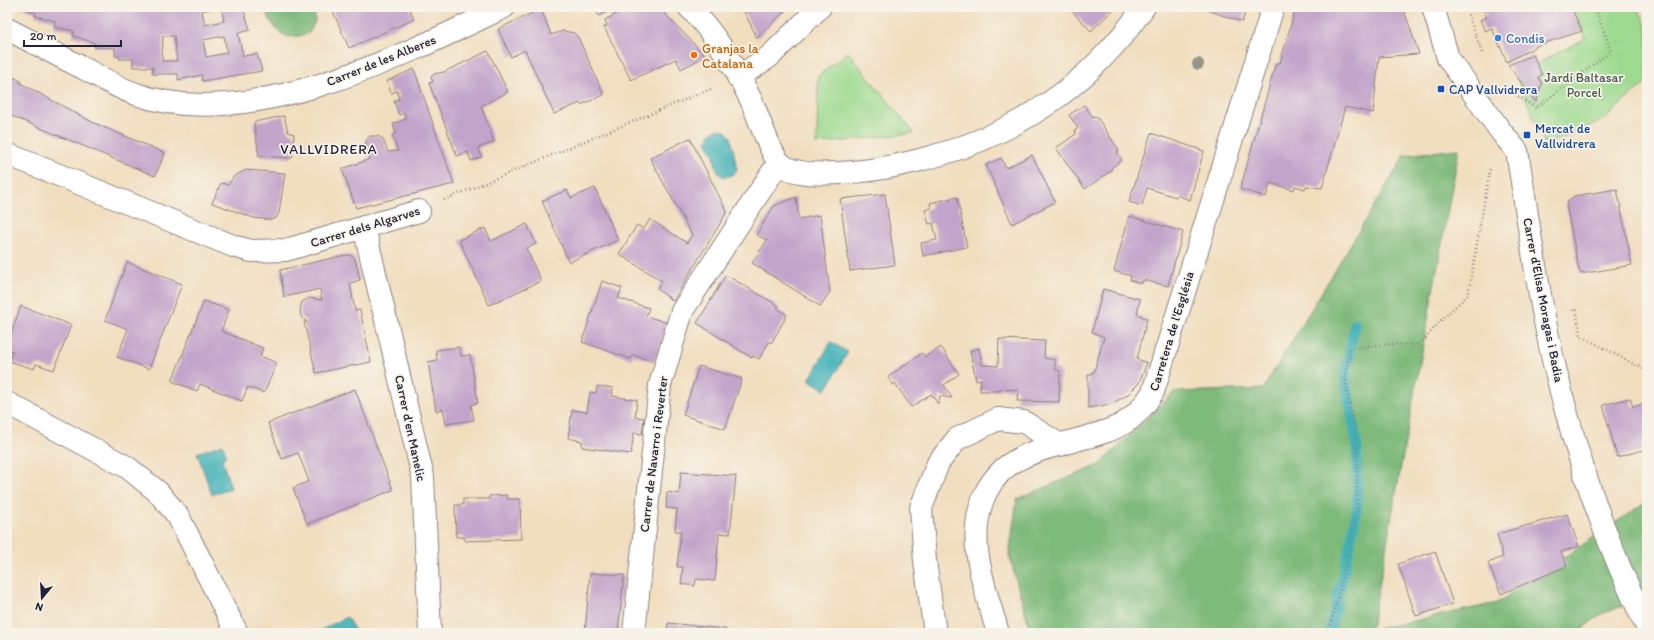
<svg xmlns="http://www.w3.org/2000/svg" width="1654" height="640" viewBox="0 0 1654 640" font-family="Itim,sans-serif">
  <style>
    .green { fill: #9dda8f; stroke: #607e65 }
    .forest { fill: #7eba7a; stroke: #506e5a }
    .water { fill: #40b1b7; stroke: #316a79 }
    .lines { fill: none; stroke-linecap: round; stroke-linejoin: round }
    .stream { stroke: #40b1b7; stroke-width: 10 }
    .building { fill: #c2a4cb; fill-rule: evenodd }
    .street-casing { stroke: #8a807d; stroke-width: 24 }
    .secondary-casing { stroke: #8a807d; stroke-width: 24 }
    .path { stroke: #8a807d; stroke-width: 2.5; stroke-dasharray: 1 3; stroke-linecap: butt }
    .street { stroke: #fff; stroke-width: 22 }
    .secondary { stroke: #fff; stroke-width: 22 }
    .tree { fill: #949584 }
    .shop-dot { fill: #3f7fe0; stroke: #f7f3e8; stroke-width: 1.5 }
    .food-dot { fill: #e8710a; stroke: #f7f3e8; stroke-width: 1.5 }
    .transit-dot { fill: #1a4fb4; stroke: #f7f3e8; stroke-width: 1.5 }
    .labels { text-anchor: middle; stroke-width: 3.5; stroke-linejoin: round; paint-order: stroke }
    .shop-label { font-size: 13px; fill: #366cbe; stroke: #f7f3e8; text-anchor: start }
    .food-label { font-size: 13px; fill: #c56008; stroke: #f7f3e8; text-anchor: start }
    .street-label { font-size: 13px; fill: #22223b; stroke: #f7f3e8 }
    .park-label { font-size: 13px; fill: #475954; stroke: #f7f3e8 }
    .transit-label { font-size: 13px; fill: #164399; stroke: #f7f3e8; text-anchor: start }
    .neighbourhood-label { font-size: 14px; letter-spacing: 1px; fill: #22223b; stroke: #f7f3e8 }
  </style>
  <rect width="100%" height="100%" fill="#f7f3e8"/>
  <filter id="ink" filterUnits="userSpaceOnUse"><feTurbulence type="fractalNoise" baseFrequency=".025" numOctaves="2"/><feDisplacementMap in="SourceGraphic" scale="8" xChannelSelector="R" yChannelSelector="G"/><feConvolveMatrix kernelMatrix="1 2 1 2 8 2 1 2 1" color-interpolation-filters="sRGB"/></filter>
  <filter id="wash" filterUnits="userSpaceOnUse"><feTurbulence type="fractalNoise" baseFrequency=".012" numOctaves="4" result="noise"/><feDisplacementMap in="SourceGraphic" scale="16" xChannelSelector="R" yChannelSelector="G"/><feGaussianBlur stdDeviation="0.9" result="paint"/><feColorMatrix in="noise" values="0 0 0 0 0 0 0 0 0 0 0 0 0 0 0 0 0 1.4 0 .05"/><feComposite in="paint" operator="in"/></filter>
  <g filter="url(#wash)">
    <rect width="100%" height="100%" fill="#f1debf"/>
    <!-- green -->
    <g class="green">
      <polygon points="1573,7 1638,7 1647,28 1647,81 1605,119 1545,145 1516,75 1586,38"/>
      <polygon points="848,52 914,133 817,144 818,76"/>
    </g>
    <!-- forest -->
    <g class="forest">
      <path d="M263,7H314L315,21L310,32C283,45 275,30 263,7Z"/>
      <polygon points="1459,149 1371,630 1497,603 1647,501 1647,609 1625,605 1601,614 1577,633 1031,633 1009,555 1017,499 1099,465 1174,392 1263,389 1405,155"/>
    </g>
    <!-- water -->
    <g class="water">
      <path d="M716,129L724,130L731,137L737,170C732,177 721,181 717,170C713,159 717,156 707,144L709,135Z"/>
      <polygon points="831,342 848,352 826,390 809,380"/>
      <polygon points="223,444 226,455 222,460 231,488 212,495 197,453"/>
      <polygon points="347,617 356,633 315,633"/>
    </g>
    <g class="lines">
      <!-- stream -->
      <polyline class="stream" points="1329,633 1349,551 1357,509 1357,444 1345,378 1355,323"/>
    </g>
    <g id="blocks">
      <!-- building -->
      <g class="building">
        <path d="M20,7H218L202,11L205,25L224,21L221,7H243L250,30L238,33L243,56L257,54L262,71L202,81V75L178,80V74H153V67H133V59H119L120,57L115,56V48L94,47L95,43L73,36L74,31L54,27L55,21L35,16L36,13ZM163,36H174L177,61H162ZM224,36L227,53L206,57L203,40Z"/>
        <polygon points="331,7 409,7 414,19 349,48"/>
        <polygon points="594,7 618,7 599,16"/>
        <polygon points="630,7 658,7 706,56 681,69 676,59 631,80 604,27 607,26 605,20"/>
        <polygon points="742,7 789,7 757,38"/>
        <polygon points="1068,7 1116,7 1091,31"/>
        <polygon points="1199,7 1247,7 1242,22"/>
        <polygon points="1296,7 1403,7 1419,54 1379,57 1373,113 1345,107 1322,188 1306,186 1305,189 1295,186 1294,190 1270,183 1266,197 1240,189 1276,63 1280,63"/>
        <polygon points="1482,7 1571,7 1582,31 1539,45 1507,62 1492,28 1485,31 1480,20 1487,17"/>
        <polygon points="541,9 551,35 563,31 574,33 578,37 604,95 581,105 580,103 554,114 525,50 511,57 498,29"/>
        <polygon points="488,51 508,92 481,106 494,142 478,148 482,157 471,161 468,152 457,156 429,83 433,82 431,77 434,74 444,72"/>
        <polygon points="1533,55 1542,75 1538,77 1542,83 1536,102 1508,65"/>
        <polygon points="414,69 454,184 356,208 342,169 370,159 366,145 366,141 370,136 378,136 383,139 388,152 398,151 392,135 396,134 393,124 406,119 404,113 399,115 394,101 399,99 397,91 391,93 387,81"/>
        <polygon points="7,74 21,81 20,83 94,123 165,153 155,176 7,114"/>
        <polygon points="1084,105 1093,117 1096,116 1119,150 1117,152 1122,160 1111,168 1112,170 1085,189 1056,148 1076,134 1075,130 1078,128 1069,115"/>
        <polygon points="284,116 288,132 294,134 292,158 259,156 254,122"/>
        <polygon points="1151,133 1204,151 1190,200 1177,195 1176,197 1147,188 1142,206 1129,202"/>
        <polygon points="690,138 727,212 673,301 657,289 662,281 619,254 637,225 644,229 650,219 687,243 692,235 650,158"/>
        <polygon points="1032,155 1055,202 1012,224 986,165 1001,158 1006,168"/>
        <polygon points="246,170 285,173 279,213 276,218 271,220 254,218 212,203 221,183 228,185 234,176"/>
        <polygon points="595,188 618,240 569,262 542,201 567,190 571,198"/>
        <polygon points="1617,189 1632,265 1581,274 1579,270 1566,205 1568,201 1574,196"/>
        <polygon points="885,194 895,265 850,271 840,199"/>
        <polygon points="796,197 799,219 820,215 830,292 820,306 752,263 767,240 756,235 774,206"/>
        <polygon points="957,197 967,247 923,256 921,243 937,240 933,223 929,224 925,210 931,208 930,203"/>
        <polygon points="1129,216 1183,232 1168,286 1143,280 1142,284 1130,280 1131,276 1114,271"/>
        <polygon points="527,224 536,244 526,248 541,281 489,305 459,240 485,228 491,241"/>
        <polygon points="346,255 350,255 355,259 360,280 350,283 355,311 360,310 371,362 316,373 304,322 307,322 301,317 300,310 302,302 309,298 322,300 320,289 284,297 280,270"/>
        <polygon points="127,262 182,284 149,369 117,357 128,329 105,320"/>
        <polygon points="726,275 779,306 777,308 787,315 772,342 769,342 759,359 753,356 752,358 697,323"/>
        <polygon points="602,281 622,288 618,298 649,308 646,316 668,323 655,362 633,355 631,359 582,342"/>
        <polygon points="1103,289 1140,299 1137,314 1147,319 1137,359 1147,363 1139,383 1126,396 1111,404 1088,408 1088,375 1094,372 1104,337 1092,332"/>
        <polygon points="204,301 229,310 221,331 263,348 260,356 277,363 264,393 248,387 242,401 200,384 197,391 172,381"/>
        <polygon points="21,306 71,325 54,370 36,364 34,369 9,361 13,351 7,349 7,344"/>
        <polygon points="999,339 1045,341 1044,358 1055,360 1055,369 1060,371 1059,402 1017,401 1018,390 1000,389 1000,391 980,391 981,379 976,381 970,351 979,348 982,365 998,366"/>
        <polygon points="459,347 461,356 470,355 478,403 471,405 474,420 446,424 443,409 436,411 428,362 437,360 436,350"/>
        <polygon points="941,347 959,374 944,385 952,398 940,396 938,404 931,394 911,407 895,383 893,385 888,377 922,353 925,357"/>
        <polygon points="699,366 742,379 725,429 683,415"/>
        <polygon points="597,386 613,388 612,396 637,400 635,417 644,418 642,434 634,433 631,454 582,447 582,441 568,438 572,410 587,412 590,392 596,393"/>
        <polygon points="355,389 393,490 307,524 293,488 309,481 298,453 282,459 268,423"/>
        <polygon points="1630,398 1633,407 1647,403 1647,449 1617,457 1603,405"/>
        <polygon points="681,472 736,476 730,534 719,533 715,581 696,579 695,586 681,584 683,567 677,567 681,531 675,531 677,509 666,508 667,492 679,494"/>
        <polygon points="507,495 507,499 520,499 521,539 465,541 464,537 456,537 455,505 463,505 463,499 489,499 489,496"/>
        <polygon points="1567,514 1579,546 1561,552 1567,566 1501,594 1488,563 1503,557 1497,534"/>
        <polygon points="1435,551 1453,604 1416,616 1398,564"/>
        <polygon points="590,573 624,575 618,633 585,633"/>
        <polygon points="668,623 725,629 730,633 667,633"/>
        <polygon points="286,628 288,633 276,633"/>
      </g>
    </g>
  </g>
  <g filter="url(#ink)">
    <use href="#blocks" fill-opacity="0" stroke="#8a807d" stroke-width="1"/>
    <g class="lines">
      <defs>
        <g id="street">
          <path d="M1433,7L1448,58L1502,133L1517,151C1529,223 1538,297 1555,368C1576,456 1607,546 1647,627"/>
          <polyline points="738,77 769,57 820,7"/>
          <polyline points="7,154 233,246 251,251 286,250 419,211"/>
          <polyline points="364,227 423,477 430,633"/>
          <polyline points="7,403 127,467 158,492 178,516 237,633"/>
          <polyline points="634,633 660,385 682,311 779,162"/>
          <polyline points="935,633 925,561 921,508 938,463 957,439 998,419 1024,422 1060,445"/>
        </g>
        <g id="secondary">
          <path d="M689,7C715,33 735,67 751,100C758,115 769,150 778,161C790,176 822,174 839,173C865,172 891,167 916,161C1013,137 1087,89 1144,7"/>
          <path d="M7,29C33,42 59,56 85,69C102,78 118,88 136,94C246,134 405,55 504,7"/>
          <path d="M998,633C985,587 964,539 986,492C993,479 1003,467 1017,460C1036,449 1059,445 1080,439C1116,429 1133,425 1153,392L1273,7"/>
        </g>
      </defs>
      <!-- street casing -->
      <use href="#street" class="street-casing"/>
      <!-- secondary casing -->
      <use href="#secondary" class="secondary-casing"/>
      <!-- path -->
      <g class="path">
        <polyline points="1465,7 1483,55"/>
        <polyline points="1508,90 1536,108 1611,51 1595,7"/>
        <polyline points="444,200 713,88"/>
        <polyline points="1572,311 1576,310 1581,336 1647,371"/>
        <polyline points="1329,633 1349,551 1357,509 1357,444 1345,378 1350,348 1390,344 1420,345 1441,320 1468,295 1490,169"/>
      </g>
      <!-- street -->
      <use href="#street" class="street"/>
      <!-- secondary -->
      <use href="#secondary" class="secondary"/>
    </g>
    <!-- trees -->
    <circle class="tree" cx="1198" cy="64" r="6"/>
  </g>
  <!-- markers -->
  <circle class="shop-dot" cx="1498" cy="38" r="4"/>
  <circle class="food-dot" cx="694" cy="55" r="4"/>
  <g class="transit-dot">
    <rect x="1437" y="85" width="8" height="8" rx="2"/>
    <rect x="1523" y="131" width="8" height="8" rx="2"/>
  </g>
  <g class="labels">
    <!-- shop labels -->
    <g class="shop-label">
      <text x="1506" y="43">Condis</text>
    </g>
    <!-- food labels -->
    <g class="food-label">
      <text x="702" y="53">Granjas la<tspan x="702" dy="15">Catalana</tspan></text>
    </g>
    <!-- street labels -->
    <g class="street-label">
      <text transform="translate(381 60) rotate(-22)" y="5">Carrer de les Alberes</text>
      <text transform="translate(365 226) rotate(-17)" y="5">Carrer dels Algarves</text>
      <text transform="translate(1544 300) rotate(79)" y="5">Carrer d'Elisa Moragas i Badia</text>
      <text transform="translate(1171 331) rotate(-73)" y="5">Carretera de l'Església</text>
      <text transform="translate(411 428) rotate(78)" y="5">Carrer d'en Manelic</text>
      <text transform="translate(653 454) rotate(-83)" y="5">Carrer de Navarro i Reverter</text>
    </g>
    <!-- park labels -->
    <g class="park-label">
      <text x="1584" y="82">Jardí Baltasar<tspan x="1584" dy="15">Porcel</tspan></text>
    </g>
    <!-- transit labels -->
    <g class="transit-label">
      <text x="1449" y="94">CAP Vallvidrera</text>
      <text x="1535" y="133">Mercat de<tspan x="1535" dy="15">Vallvidrera</tspan></text>
    </g>
    <!-- neighbourhood labels -->
    <g class="neighbourhood-label">
      <text x="329" y="154">VALLVIDRERA</text>
    </g>
  </g>
  <!-- margin -->
  <rect width="1654" height="640" fill="none" stroke="#f7f3e8" stroke-width="24"/>
  <!-- north arrow -->
  <g transform="translate(42 598) rotate(198)" stroke="#f7f3e8" stroke-width="3" paint-order="stroke">
  <path d="M0-3L7 15L0 10L-7 15Z" fill="#22223b"/>
  <text y="-6" font-size="11" font-weight="bold" text-anchor="middle" fill="#22223b">N</text>
  </g>
  <!-- scale -->
  <path d="M24 40v6h97v-6" fill="none" stroke="#22223b" stroke-width="2"/>
  <text x="30" y="40" font-size="12" fill="#22223b" stroke="#f7f3e8" stroke-width="3" paint-order="stroke">20 m</text>
</svg>
